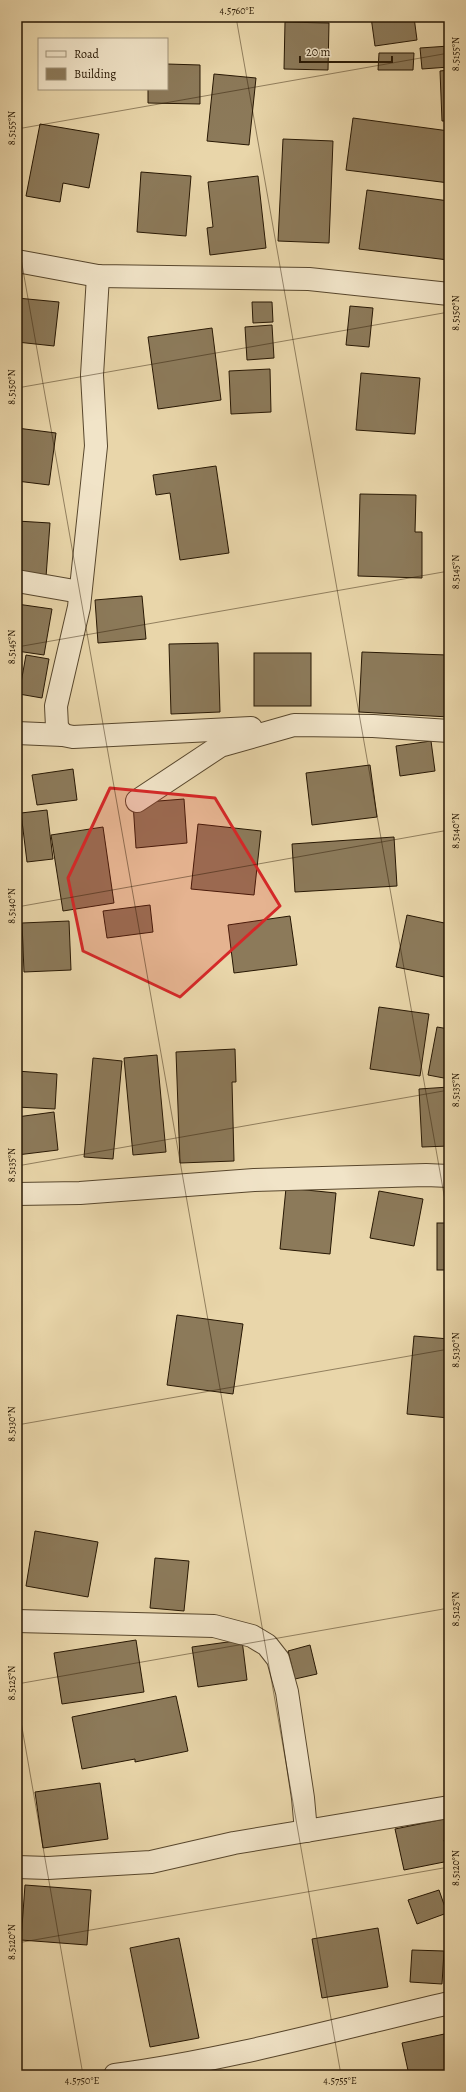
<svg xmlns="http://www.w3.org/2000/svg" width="466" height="2092" viewBox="0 0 466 2092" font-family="Alegreya,serif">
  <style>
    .building { fill: #8c7a5a; stroke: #271703 }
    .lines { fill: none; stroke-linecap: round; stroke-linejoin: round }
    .minor-casing { stroke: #58472d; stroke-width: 24 }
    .minor { stroke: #f1e4c8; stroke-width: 22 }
    .marked { fill: #d62828; fill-opacity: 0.2; stroke: #d62828; stroke-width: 3; stroke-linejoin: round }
    .ticks { fill: none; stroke: #271703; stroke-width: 1; stroke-opacity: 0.45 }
    .neatline { fill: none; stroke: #271703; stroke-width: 1.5 }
    .ticks-label { font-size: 10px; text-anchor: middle; fill: #271703 }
  </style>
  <rect width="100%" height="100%" fill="#e9d6aa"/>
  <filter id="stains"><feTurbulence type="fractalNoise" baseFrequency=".005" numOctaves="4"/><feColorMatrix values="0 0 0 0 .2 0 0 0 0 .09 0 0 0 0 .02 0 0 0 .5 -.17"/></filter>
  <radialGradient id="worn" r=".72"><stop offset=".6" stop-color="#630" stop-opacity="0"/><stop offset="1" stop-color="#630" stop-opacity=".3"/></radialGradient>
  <!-- building -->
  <g class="building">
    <polygon points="371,17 414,17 417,40 375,46"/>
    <polygon points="285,22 329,23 328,70 284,69"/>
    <polygon points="449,46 449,67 422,69 420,48"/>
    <polygon points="379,53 414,53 413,70 378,70"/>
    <polygon points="167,64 200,65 200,104 148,103 148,89 167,89"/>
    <polygon points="449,70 449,121 442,121 440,71"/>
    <polygon points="214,74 256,78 249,145 207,141"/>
    <polygon points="353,118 449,131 449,183 346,170"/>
    <polygon points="40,124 99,134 89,188 63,183 60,202 26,196"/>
    <polygon points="283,139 333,141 329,243 278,241"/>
    <polygon points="141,172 191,176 186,236 137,232"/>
    <polygon points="258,176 266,248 210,255 207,228 213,227 208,182"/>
    <polygon points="367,190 449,201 448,260 359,249"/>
    <polygon points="17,298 59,302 54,346 17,342"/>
    <polygon points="252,302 272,302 273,322 253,323"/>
    <polygon points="350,306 373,308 369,347 346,345"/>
    <polygon points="272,325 274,358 247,360 245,327"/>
    <polygon points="212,328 221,400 158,409 148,337"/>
    <polygon points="270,369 271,412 231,414 229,371"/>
    <polygon points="361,373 420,378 415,434 356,430"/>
    <polygon points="17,428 56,433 49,485 17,481"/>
    <polygon points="216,466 229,553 180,560 170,493 156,495 153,475"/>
    <polygon points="360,494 416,495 415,532 422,532 422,578 358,576"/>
    <polygon points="17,521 50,523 46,577 17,575"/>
    <polygon points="142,596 146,639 98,643 95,600"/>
    <polygon points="17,604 52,609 44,655 17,651"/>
    <polygon points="218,643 220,712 171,714 169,644"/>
    <polygon points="362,652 447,655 446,685 449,685 449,717 359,712"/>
    <rect x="254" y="653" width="57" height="53"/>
    <polygon points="26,655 49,659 42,698 19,694"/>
    <polygon points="431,741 435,771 400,776 396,746"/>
    <polygon points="370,765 377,817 312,825 306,773"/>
    <polygon points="73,769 77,800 37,805 32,775"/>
    <polygon points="184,799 187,843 136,848 133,803"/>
    <polygon points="47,810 53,859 27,862 21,813"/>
    <polygon points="198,824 261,831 254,895 191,889"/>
    <polygon points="103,827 114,903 63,911 51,835"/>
    <polygon points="394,837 397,886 295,892 292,844"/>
    <polygon points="150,905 153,932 107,938 103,911"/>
    <polygon points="407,915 449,924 449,978 396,967"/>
    <polygon points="290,916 297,965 234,973 228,925"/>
    <polygon points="69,921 71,970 24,972 22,923"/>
    <polygon points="379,1007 429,1014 420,1076 370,1069"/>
    <polygon points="437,1027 449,1029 449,1079 428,1075"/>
    <polygon points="235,1049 236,1082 232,1082 234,1161 180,1163 176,1052"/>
    <polygon points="157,1055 166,1152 133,1155 124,1058"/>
    <polygon points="93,1058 122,1061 113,1159 84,1157"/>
    <polygon points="17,1071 57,1074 55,1109 17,1107"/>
    <polygon points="449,1087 449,1146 422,1147 419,1089"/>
    <polygon points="54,1112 58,1150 17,1155 17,1117"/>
    <polygon points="286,1188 336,1193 330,1254 280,1249"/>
    <polygon points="379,1191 423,1199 414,1246 370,1238"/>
    <rect x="437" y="1223" width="12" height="47"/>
    <polygon points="177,1315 243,1324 233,1394 167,1385"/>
    <polygon points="414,1336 449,1339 449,1418 407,1414"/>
    <polygon points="35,1531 98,1542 88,1597 26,1586"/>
    <polygon points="155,1558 189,1561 184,1611 150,1608"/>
    <polygon points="136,1640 144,1692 62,1704 54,1653"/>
    <polygon points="242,1640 247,1680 198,1687 192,1647"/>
    <polygon points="310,1645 317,1674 295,1679 288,1651"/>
    <polygon points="176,1696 188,1751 135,1762 135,1759 82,1769 72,1717"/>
    <polygon points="100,1783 108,1839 43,1848 35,1792"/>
    <polygon points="449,1818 449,1839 444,1840 449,1861 404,1870 395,1829"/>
    <polygon points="25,1885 91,1890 87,1945 21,1940"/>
    <polygon points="439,1890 447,1913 417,1924 408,1900"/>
    <polygon points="378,1928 388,1987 322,1998 312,1939"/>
    <polygon points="179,1938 199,2038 150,2047 130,1948"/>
    <polygon points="412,1950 444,1951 442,1984 410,1982"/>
    <polygon points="449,2033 449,2075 409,2075 402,2043"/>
  </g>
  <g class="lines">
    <defs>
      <g id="minor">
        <polyline points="17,261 98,276 309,279 449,294"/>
        <polyline points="17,581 80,592"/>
        <polyline points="17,733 63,735 73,737 251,728"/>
        <polyline points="63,735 57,727 56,706 79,607 96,446 92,375 98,276"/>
        <polyline points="137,801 220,746 294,725 373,726 449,731"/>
        <polyline points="17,1194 80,1193 254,1180 426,1175 449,1176"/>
        <polyline points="17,1621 214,1626 252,1636 267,1645 278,1659 287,1692 303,1798 306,1831 449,1807"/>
        <polyline points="17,1867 48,1868 151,1862 234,1843 306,1831"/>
        <path d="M115,2075C228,2060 338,2029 449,2003"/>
      </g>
    </defs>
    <!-- minor casing -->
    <use href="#minor" class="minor-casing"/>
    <!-- minor -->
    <use href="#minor" class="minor"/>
  </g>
  <!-- marked area -->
  <path class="marked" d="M110,788L215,798L280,906L180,997L83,951L68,878Z"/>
  <!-- ticks -->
  <path class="ticks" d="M236,17L449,1223M17,129L449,53M17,236L341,2075M17,388L449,312M17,647L449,571M17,907L449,830M17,1166L449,1090M17,1425L449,1349M17,1684L449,1608M17,1699L83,2075M17,1943L449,1867"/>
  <!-- margin -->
  <rect width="466" height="2092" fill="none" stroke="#e9d6aa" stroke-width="44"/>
  <!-- legend -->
  <rect x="38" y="38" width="130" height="52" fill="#f1e4c8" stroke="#a09279"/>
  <rect x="46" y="51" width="20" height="6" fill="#f1e4c8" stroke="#a09279"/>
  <text x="74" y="58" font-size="12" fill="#271703">Road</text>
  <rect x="46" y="68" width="20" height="12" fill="#8c7a5a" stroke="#a09279"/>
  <text x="74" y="78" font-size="12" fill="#271703">Building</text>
  <!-- scale -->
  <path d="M300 56v6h92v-6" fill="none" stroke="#271703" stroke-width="2"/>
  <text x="306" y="56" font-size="12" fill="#271703" stroke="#f1e4c8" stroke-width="3" paint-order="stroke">20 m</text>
  <rect x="22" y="22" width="422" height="2048" class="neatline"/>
  <g class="ticks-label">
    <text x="237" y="14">4.5760°E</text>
    <text transform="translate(455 54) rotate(-90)" y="4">8.5155°N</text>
    <text transform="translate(11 128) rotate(-90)" y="4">8.5155°N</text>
    <text transform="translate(455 313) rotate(-90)" y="4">8.5150°N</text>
    <text transform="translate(11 387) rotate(-90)" y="4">8.5150°N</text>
    <text transform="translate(455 572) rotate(-90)" y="4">8.5145°N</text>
    <text transform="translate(11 647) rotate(-90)" y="4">8.5145°N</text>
    <text transform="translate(455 831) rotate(-90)" y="4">8.5140°N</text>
    <text transform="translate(11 906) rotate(-90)" y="4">8.5140°N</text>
    <text transform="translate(455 1090) rotate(-90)" y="4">8.5135°N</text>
    <text transform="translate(11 1165) rotate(-90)" y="4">8.5135°N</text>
    <text transform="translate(455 1350) rotate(-90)" y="4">8.5130°N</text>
    <text transform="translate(11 1424) rotate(-90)" y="4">8.5130°N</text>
    <text transform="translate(455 1609) rotate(-90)" y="4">8.5125°N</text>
    <text transform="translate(11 1683) rotate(-90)" y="4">8.5125°N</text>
    <text transform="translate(455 1868) rotate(-90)" y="4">8.5120°N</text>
    <text transform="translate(11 1942) rotate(-90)" y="4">8.5120°N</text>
    <text x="82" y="2084">4.5750°E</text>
    <text x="340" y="2084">4.5755°E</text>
  </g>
  <rect width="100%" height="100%" filter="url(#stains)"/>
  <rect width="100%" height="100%" fill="url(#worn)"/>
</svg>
